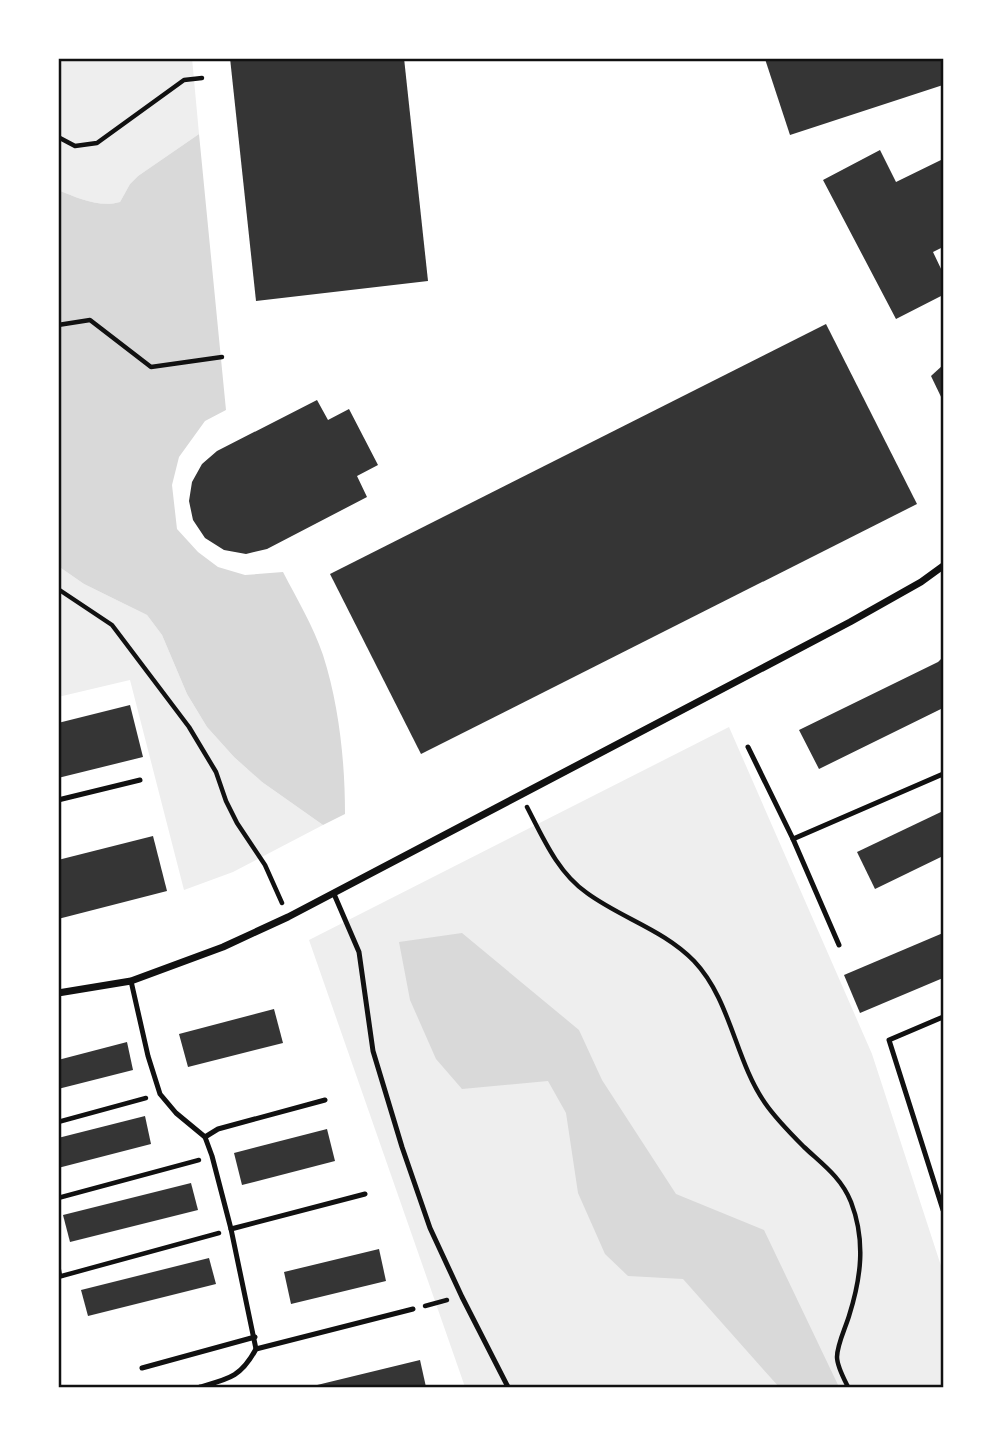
<svg xmlns="http://www.w3.org/2000/svg" width="1001" height="1445" viewBox="0 0 1001 1445" font-family="Figtree,sans-serif">
  <style>
    .green { fill: #eee }
    .water { fill: #d9d9d9 }
    .building { fill: #353535 }
    .lines { fill: none; stroke-linecap: round; stroke-linejoin: round }
    .path { stroke: #111; stroke-width: 4.5 }
    .service { stroke: #111; stroke-width: 5 }
    .minor { stroke: #111; stroke-width: 7 }
    .neatline { fill: none; stroke: #111; stroke-width: 2.5 }
  </style>
  <rect width="100%" height="100%" fill="#fff"/>
  <!-- green -->
  <g class="green">
    <path d="M58,58H192L199,134L138,176L130,184L120,202C99,208 78,198 58,190Z"/>
    <polygon points="58,566 84,584 147,615 162,635 187,694 207,727 234,757 262,782 323,825 233,872 184,890 130,680 58,697"/>
    <polygon points="729,727 872,1054 943,1272 943,1387 465,1387 309,940"/>
  </g>
  <!-- water -->
  <g class="water">
    <path d="M199,134L226,410L205,421L179,457L172,485L177,529L198,552L218,567L245,575L283,572C297,599 313,626 323,655C339,705 345,761 345,814L323,825L262,782L234,757L207,727L187,694L162,635L147,615L84,584L58,566V190C78,198 99,208 120,202L130,184L138,176Z"/>
    <polygon points="462,933 579,1030 602,1080 676,1194 764,1230 839,1387 779,1387 683,1279 628,1276 605,1254 578,1193 566,1113 548,1081 462,1089 436,1059 410,1000 399,942"/>
  </g>
  <!-- building -->
  <g class="building">
    <polygon points="230,58 404,58 428,281 256,301"/>
    <polygon points="769,58 943,58 943,85 790,135 765,59"/>
    <polygon points="880,150 896,182 943,159 943,247 933,252 943,273 943,295 896,319 823,180"/>
    <polygon points="826,324 917,504 421,754 330,574"/>
    <polygon points="943,365 943,401 931,376"/>
    <polygon points="317,400 328,420 349,409 378,465 357,476 367,497 267,549 246,554 224,550 205,538 193,520 189,501 192,482 202,464 217,451"/>
    <polygon points="943,657 943,708 819,769 799,730 938,662"/>
    <polygon points="130,705 143,757 58,778 58,723"/>
    <polygon points="943,811 943,856 875,889 857,852"/>
    <polygon points="153,836 167,891 58,919 58,860"/>
    <polygon points="943,933 943,978 860,1013 844,975"/>
    <polygon points="274,1009 283,1043 188,1067 179,1034"/>
    <polygon points="127,1042 133,1070 58,1089 58,1060"/>
    <polygon points="145,1116 151,1144 58,1168 58,1138"/>
    <polygon points="327,1129 335,1161 242,1185 234,1153"/>
    <polygon points="191,1183 198,1210 70,1242 63,1215"/>
    <polygon points="379,1249 386,1281 291,1304 284,1272"/>
    <polygon points="209,1258 216,1284 88,1316 81,1290"/>
    <polygon points="420,1360 426,1387 314,1387 313,1386"/>
  </g>
  <g class="lines">
    <!-- path -->
    <g class="path">
      <polyline points="58,137 75,146 97,143 184,80 202,78"/>
      <polyline points="58,325 90,320 151,367 222,357"/>
      <polyline points="58,589 112,625 189,727 216,772 226,801 237,823 265,865 282,903"/>
      <path d="M527,807C543,838 558,873 587,893C621,918 664,930 694,961C731,1000 735,1060 765,1103C776,1119 790,1133 804,1147C822,1164 841,1177 851,1202C866,1241 861,1278 849,1316C845,1329 837,1345 837,1357C837,1366 844,1379 848,1387"/>
      <polyline points="58,1122 146,1098"/>
      <polyline points="58,1198 199,1160"/>
      <polyline points="58,1265 60,1276"/>
      <polyline points="58,1277 219,1233"/>
      <polyline points="425,1306 447,1300"/>
    </g>
    <!-- service -->
    <g class="service">
      <polyline points="748,747 793,839 839,945"/>
      <polyline points="58,800 140,780"/>
      <polyline points="793,839 943,774"/>
      <polyline points="334,894 359,952 373,1051 402,1147 430,1228 462,1297 508,1387"/>
      <polyline points="131,981 148,1056 160,1094 176,1113 205,1137 212,1156 231,1229 256,1349"/>
      <polyline points="943,1017 889,1040 943,1210"/>
      <polyline points="205,1137 218,1129 325,1100"/>
      <polyline points="231,1229 365,1194"/>
      <polyline points="142,1368 255,1337"/>
      <path d="M200,1387C229,1379 241,1377 256,1349L413,1309"/>
    </g>
    <!-- minor -->
    <polyline class="minor" points="58,993 131,981 223,947 288,917 850,622 921,582 943,566"/>
  </g>
  <!-- border -->
  <rect width="1001" height="1445" fill="none" stroke="#ffffff" stroke-width="119"/>
  <rect x="60" y="60" width="882" height="1326" class="neatline"/>
</svg>
